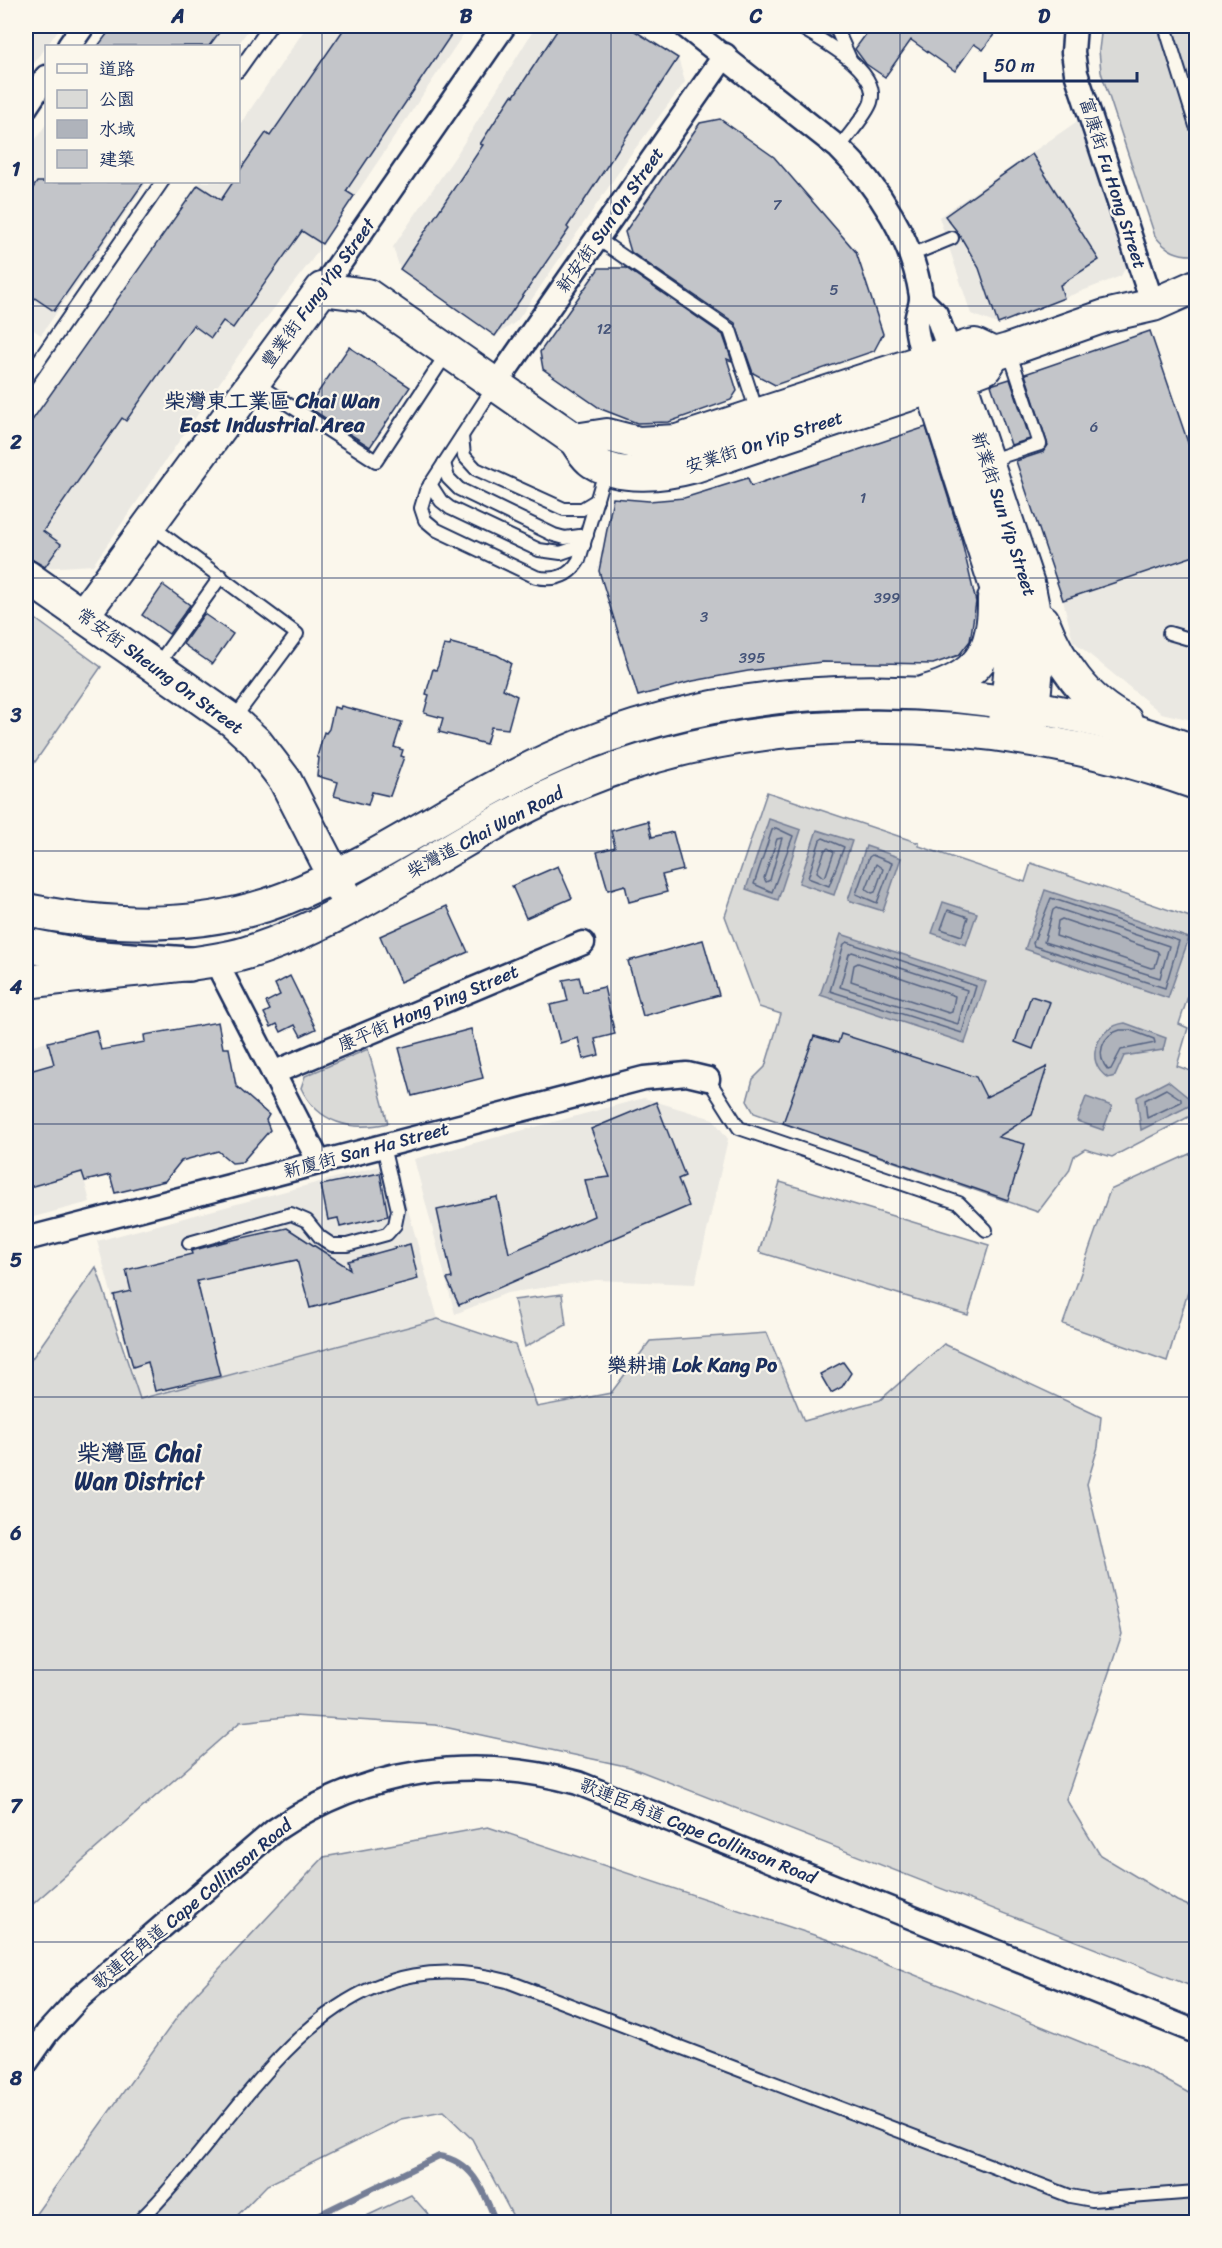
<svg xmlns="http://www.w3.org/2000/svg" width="1222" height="2248" viewBox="0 0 1222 2248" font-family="Sriracha,'LXGW WenKai TC',sans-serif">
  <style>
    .built { fill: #eae8e2 }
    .green { fill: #dadad7; stroke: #7a849a; stroke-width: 1.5 }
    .water { fill: #afb3bb; stroke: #747e96; stroke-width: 1.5 }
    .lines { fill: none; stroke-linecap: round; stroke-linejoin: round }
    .shore { stroke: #566483; stroke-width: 1.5 }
    .stream { stroke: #747e96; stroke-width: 6 }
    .building { fill: #c3c5c9; stroke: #1b2f5e; stroke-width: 1.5 }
    .lane-casing { stroke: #1b2f5e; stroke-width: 16 }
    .street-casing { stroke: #1b2f5e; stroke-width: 27 }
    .secondary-casing { stroke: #1b2f5e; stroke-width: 36 }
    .primary-casing { stroke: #1b2f5e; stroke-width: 38 }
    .lane { stroke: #fbf7ec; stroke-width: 12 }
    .street { stroke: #fbf7ec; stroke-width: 22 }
    .secondary { stroke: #fbf7ec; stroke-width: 32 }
    .primary { stroke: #fbf7ec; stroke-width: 33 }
    .grid { fill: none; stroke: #1b2f5e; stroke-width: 1.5; stroke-opacity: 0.55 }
    .labels { text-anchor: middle; stroke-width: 4.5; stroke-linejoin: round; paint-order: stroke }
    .number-label { font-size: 15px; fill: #455479 }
    .street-label { font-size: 18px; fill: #1b2f5e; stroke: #fbf7ec }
    .neighbourhood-label { font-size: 20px; font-weight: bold; fill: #1b2f5e; stroke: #fbf7ec }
    .quarter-label { font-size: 21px; font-weight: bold; fill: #1b2f5e; stroke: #fbf7ec }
    .district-label { font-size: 24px; font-weight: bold; fill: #1b2f5e; stroke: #fbf7ec }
    .neatline { fill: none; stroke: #1b2f5e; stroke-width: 2 }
    .grid-label { font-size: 20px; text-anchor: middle; font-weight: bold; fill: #1b2f5e }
  </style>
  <rect width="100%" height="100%" fill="#fbf7ec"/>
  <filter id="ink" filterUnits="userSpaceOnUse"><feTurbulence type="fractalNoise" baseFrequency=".0167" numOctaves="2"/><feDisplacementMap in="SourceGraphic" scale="12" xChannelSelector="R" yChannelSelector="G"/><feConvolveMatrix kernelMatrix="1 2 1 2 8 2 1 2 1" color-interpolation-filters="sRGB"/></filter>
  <g filter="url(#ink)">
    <!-- built -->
    <g class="built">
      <polygon points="26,26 61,26 26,75"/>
      <polygon points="112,26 251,26 237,46 97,46"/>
      <polygon points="307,26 469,26 311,261 250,339 93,565 44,568 26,555 26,429 200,182 238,182 239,126"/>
      <polygon points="536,26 627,26 678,58 685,82 629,157 517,321 495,336 400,269 393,247 457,154"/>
      <polygon points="1079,120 1128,262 1121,276 997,324 971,314 939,217"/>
      <polygon points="46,124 46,182 147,182 41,335 26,325 26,154"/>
      <polygon points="1196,555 1196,721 1161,713 1073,641 1063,600"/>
      <polygon points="48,1042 90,1202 26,1219 26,1047"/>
      <polygon points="644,1098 713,1119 728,1139 695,1284 596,1280 507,1293 455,1314 414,1159"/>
      <polygon points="395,1162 438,1319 140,1399 97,1241"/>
    </g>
    <!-- green -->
    <g class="green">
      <path d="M1102,26H1196V255C1178,256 1167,251 1155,236L1101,72L1099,50Z"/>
      <polygon points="26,612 101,667 26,775"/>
      <polygon points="767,792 919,843 919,846 1025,882 1031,863 1196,919 1196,972 1179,1024 1188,1028 1177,1066 1196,1073 1196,1113 1112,1157 1085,1149 1074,1156 1069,1171 1038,1212 754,1113 747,1101 753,1079 765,1067 781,1014 759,1007 725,916"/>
      <path d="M368,1049L388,1123C351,1132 318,1123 301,1088L305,1076Z"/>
      <polygon points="1196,1151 1196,1266 1167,1361 1063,1324 1110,1190"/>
      <polygon points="780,1182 989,1245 968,1315 759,1252"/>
      <polygon points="96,1267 140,1399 438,1319 515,1345 537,1407 611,1393 650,1341 767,1333 804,1421 880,1400 944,1344 1101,1417 1098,1447 1087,1484 1122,1634 1066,1799 1100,1855 1177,1901 1196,1909 1196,1988 630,1767 435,1725 294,1716 240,1722 26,1910 26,1367"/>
      <polygon points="562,1294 566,1325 525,1347 514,1300"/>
      <polygon points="488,1827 826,1939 1140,2066 1196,2097 1196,2222 516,2222 472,2139 443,2111 401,2119 267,2185 231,2222 30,2222 188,2002 324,1857"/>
      <polygon points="411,2195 435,2222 354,2222"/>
    </g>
    <!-- water -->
    <g class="water">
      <polygon points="769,819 801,830 778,900 746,889"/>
      <polygon points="817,830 852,841 834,895 799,883"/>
      <polygon points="866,846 901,858 883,911 848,900"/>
      <polygon points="1045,890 1189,938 1168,998 1025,949"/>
      <polygon points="943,902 977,913 966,945 932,933"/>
      <polygon points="841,934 986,982 965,1043 820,995"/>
      <path d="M1125,1023L1166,1038L1163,1050L1124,1056L1115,1076L1108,1078C1082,1061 1098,1026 1125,1023Z"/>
      <polygon points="1168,1081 1195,1103 1141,1130 1137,1097"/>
      <polygon points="1086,1097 1112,1106 1103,1130 1077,1121"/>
    </g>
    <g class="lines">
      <!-- shore -->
      <g class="shore">
        <polygon points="776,828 793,836 772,892 754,884 772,830"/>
        <polygon points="782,838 770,880 766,882 764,878 777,839"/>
        <polygon points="823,838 844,847 829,886 808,878 820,840"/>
        <polygon points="828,848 834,852 826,875 823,877 817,872 825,850"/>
        <polygon points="872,855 892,863 877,903 856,894 869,857"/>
        <polygon points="876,864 883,869 875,892 872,893 866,889"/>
        <polygon points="1051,898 1179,941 1165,988 1034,946 1033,943"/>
        <polygon points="1056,908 1169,946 1160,978 1044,942 1053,910"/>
        <polygon points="948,910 968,917 962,936 941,929"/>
        <polygon points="1062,919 1157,951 1159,954 1155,967 1151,968 1056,936 1058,921"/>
        <polygon points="847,942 976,986 962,1033 830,991 844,944"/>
        <polygon points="852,952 967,990 958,1024 840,987 849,954"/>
        <polygon points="858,963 955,996 952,1012 949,1013 851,981 854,965"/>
        <path d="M1120,1030H1130L1154,1039L1155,1043L1121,1050L1111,1069L1108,1070C1095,1055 1102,1035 1120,1030Z"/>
        <polygon points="1166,1089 1181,1099 1181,1102 1147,1118 1145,1100"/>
      </g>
      <!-- stream -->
      <path class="stream" d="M309,2222L318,2215L439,2156C474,2161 484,2193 496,2222"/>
    </g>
    <!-- building -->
    <g class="building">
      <polygon points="113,26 224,26 209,46 98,46"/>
      <polygon points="346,26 457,26 346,191 354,196 322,244 302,231 233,328 223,321 211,338 193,325 126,421 122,418 43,531 61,544 45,567 26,556 26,429 198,185 221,200 233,182 238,182 238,173 266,133 270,136"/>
      <polygon points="560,26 627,26 678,58 567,227 569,229 495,336 400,269 483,145 480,144 512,95 514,96"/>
      <polygon points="872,26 1000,26 983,50 974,44 955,71 911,40 885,77 866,64 855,49"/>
      <polygon points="720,119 774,157 856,252 883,334 874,351 775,385 753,373 735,323 631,252 625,232 700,123"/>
      <polygon points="1032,154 1099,260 1060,285 1064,298 998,324 979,268 959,234 945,216"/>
      <polygon points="37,182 144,182 54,311 26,292 26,198"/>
      <polygon points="599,268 626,268 723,335 732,361 727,359 737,391 731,400 669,422 637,423 601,409 543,369 540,352"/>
      <polygon points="1150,331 1197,469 1197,555 1063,600 1016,461 1043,452 1048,445 1025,374"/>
      <polygon points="349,347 410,387 370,447 308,407"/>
      <polygon points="1010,379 1030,439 1011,445 991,385"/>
      <polygon points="926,427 961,538 976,602 970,641 959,655 933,664 822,662 748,671 693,681 638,696 599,571 613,498 649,501 684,498 748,478 751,486"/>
      <polygon points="163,585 190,605 169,634 142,615"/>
      <polygon points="204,614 233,634 212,664 183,644"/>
      <polygon points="451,643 497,655 511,663 503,689 517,696 508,729 491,727 486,744 439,732 443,718 424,713 429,695 426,694 433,669 436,670 438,666 444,645 450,646"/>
      <polygon points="341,706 402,722 394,747 403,750 401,756 404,757 390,796 372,792 368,805 334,796 338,782 317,776 319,758 317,757 324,732 326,733 329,729 334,707 340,709"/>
      <polygon points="648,821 652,837 673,832 683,870 662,875 667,892 629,902 625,885 608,890 597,852 615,847 611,831"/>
      <polygon points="558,866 572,898 526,918 512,886"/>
      <polygon points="447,906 468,952 400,982 380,936"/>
      <polygon points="703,940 719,995 643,1016 628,961"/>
      <polygon points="290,976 316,1029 301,1036 295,1025 281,1032 277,1024 271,1027 264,1013 270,1010 266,1002 280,995 275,984"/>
      <polygon points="579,977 583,992 604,987 615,1034 595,1039 599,1055 583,1059 578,1038 560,1043 550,1005 568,1001 563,980"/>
      <polygon points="1031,996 1050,1002 1033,1049 1015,1042"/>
      <polygon points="218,1022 223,1048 229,1048 236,1086 269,1115 266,1120 270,1130 242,1162 232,1163 218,1151 181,1161 165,1181 115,1193 110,1175 85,1181 82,1172 26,1188 26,1072 54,1064 48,1042 96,1030 101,1050 145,1042 144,1035"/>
      <polygon points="471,1029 483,1078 412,1096 399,1048"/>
      <polygon points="841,1034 976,1077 986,1097 1047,1067 1032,1115 998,1137 1025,1144 1008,1200 783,1123 814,1036 838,1043"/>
      <polygon points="656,1102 685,1176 678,1179 689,1206 459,1305 447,1279 452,1278 437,1210 497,1197 509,1253 594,1216 585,1180 610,1177 591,1129"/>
      <polygon points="380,1173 388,1216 340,1227 338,1218 328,1220 321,1185"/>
      <polygon points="287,1228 350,1269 348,1261 410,1244 418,1279 310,1308 297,1260 197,1281 220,1376 155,1391 148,1362 133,1367 114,1295 131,1291 126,1270 192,1254 191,1251 224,1242"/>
      <polygon points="843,1362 851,1373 842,1387 831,1393 820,1374"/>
    </g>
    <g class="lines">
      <defs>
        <g id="lane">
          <path d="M798,26C820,40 881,70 871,102C867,115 847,136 839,148"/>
          <polyline points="830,26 837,30 850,59"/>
          <polyline points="1165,26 1196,126"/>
          <polyline points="238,71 270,26"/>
          <polyline points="598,239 730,330 758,415"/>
          <polyline points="911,255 952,238"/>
          <polyline points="26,379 162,182"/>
          <polyline points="255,383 376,461 447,353"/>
          <path d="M495,385L426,491L421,508L425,520L437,530L536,577C555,581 569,577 579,560L606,468"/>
          <polyline points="462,436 464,456 476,469 564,509 582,509 597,500"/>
          <polyline points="988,461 1040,444 1009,351"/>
          <polyline points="444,463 448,478 459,489 554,535 565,538 587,535"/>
          <polyline points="430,484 441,501 450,508 539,550 561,553 584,545"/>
          <polyline points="150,525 297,634 233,720"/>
          <polyline points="1169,633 1196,641"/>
          <polyline points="156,667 221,576"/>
          <polyline points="708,1079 739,1128 959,1203 986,1230"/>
          <polyline points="189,1243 291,1214 307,1221 320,1237 332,1245 347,1245 387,1234 395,1225 398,1210 383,1146"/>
          <path d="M138,2222C246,2119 321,1930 507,1981L1070,2196L1092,2200L1196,2192"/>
        </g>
        <g id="street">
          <path d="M685,26L839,148C878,186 913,241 921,296C922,305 916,314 916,323C916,335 921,348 923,360"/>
          <polyline points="1075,26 1073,52 1076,73 1153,305"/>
          <polyline points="69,46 83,26"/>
          <polyline points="26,107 46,77"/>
          <polyline points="322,289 504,26"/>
          <polyline points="921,299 936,314 955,366"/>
          <polyline points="495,385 725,55"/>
          <polyline points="216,962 319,1162"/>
          <polyline points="273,1073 583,943"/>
          <polyline points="26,1239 644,1078 687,1074 708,1079"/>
          <path d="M26,2063L47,2033L79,1998L275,1830C367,1768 472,1754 578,1783L1196,2032"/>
        </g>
        <g id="secondary">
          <polyline points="925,367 1010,630 1012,654 1005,723"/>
          <path d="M959,378L1029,587C1041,641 1038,674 1030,728"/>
          <polyline points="575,440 607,435 638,443 677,441 969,346 975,345 994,354 1008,350 1105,316 1153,305 1196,286"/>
          <polyline points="26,576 233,721 256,742 285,780 344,895"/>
          <path d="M83,615L322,289L367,295L575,440C580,447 586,458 593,462C622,480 665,474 695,466L959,378L985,368L994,354"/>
          <path d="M1043,621C1059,662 1086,702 1126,721"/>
          <path d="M925,692C978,677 995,653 994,598"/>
          <path d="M26,910C112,927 203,931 286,898C382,860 465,796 559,755C756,668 997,676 1196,752"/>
          <path d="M26,982C68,977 111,972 154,968C185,964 216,962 246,953C348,922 435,852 530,805C735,702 983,707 1196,783"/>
        </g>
        <polyline id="primary" points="26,945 88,957 189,964"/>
      </defs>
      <!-- lane casing -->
      <use href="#lane" class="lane-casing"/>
      <!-- street casing -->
      <use href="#street" class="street-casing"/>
      <!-- secondary casing -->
      <use href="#secondary" class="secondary-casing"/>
      <!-- primary casing -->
      <use href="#primary" class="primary-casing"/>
      <!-- lane -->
      <use href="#lane" class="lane"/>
      <!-- street -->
      <use href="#street" class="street"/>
      <!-- secondary -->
      <use href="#secondary" class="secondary"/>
      <!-- primary -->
      <use href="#primary" class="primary"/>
    </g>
  </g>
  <!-- grid -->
  <path class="grid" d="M322,26V2222M611,26V2222M900,26V2222M26,306H1196M26,578H1196M26,851H1196M26,1124H1196M26,1397H1196M26,1670H1196M26,1942H1196"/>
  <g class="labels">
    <!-- number labels -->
    <g class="number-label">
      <text x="777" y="210">7</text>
      <text x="834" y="295">5</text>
      <text x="604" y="334">12</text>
      <text x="1094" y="432">6</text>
      <text x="863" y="503">1</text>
      <text x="887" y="603">399</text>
      <text x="704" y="622">3</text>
      <text x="752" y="663">395</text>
    </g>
    <!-- street labels -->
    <g class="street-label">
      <text transform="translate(1113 183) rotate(72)" y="6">富康街 Fu Hong Street</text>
      <text transform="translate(610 220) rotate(-55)" y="6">新安街 Sun On Street</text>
      <text transform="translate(318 293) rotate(-54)" y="6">豐業街 Fung Yip Street</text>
      <text transform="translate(764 442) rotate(-18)" y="6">安業街 On Yip Street</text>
      <text transform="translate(1004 514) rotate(72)" y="6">新業街 Sun Yip Street</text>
      <text transform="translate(160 671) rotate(36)" y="6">常安街 Sheung On Street</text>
      <text transform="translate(485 832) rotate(-28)" y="6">柴灣道 Chai Wan Road</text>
      <text transform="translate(428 1008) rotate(-23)" y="6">康平街 Hong Ping Street</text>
      <text transform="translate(366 1150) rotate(-15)" y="6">新廈街 San Ha Street</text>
      <text transform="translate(698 1831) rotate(22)" y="6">歌連臣角道 Cape Collinson Road</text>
      <text transform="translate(192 1904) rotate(-40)" y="6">歌連臣角道 Cape Collinson Road</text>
    </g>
    <!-- neighbourhood labels -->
    <g class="neighbourhood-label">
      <text x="692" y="1372">樂耕埔 Lok Kang Po</text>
    </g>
    <!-- quarter labels -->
    <g class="quarter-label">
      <text x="272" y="408">柴灣東工業區 Chai Wan<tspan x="272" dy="24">East Industrial Area</tspan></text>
    </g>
    <!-- district labels -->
    <g class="district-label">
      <text x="139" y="1461">柴灣區 Chai<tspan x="139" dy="28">Wan District</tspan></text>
    </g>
  </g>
  <!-- margin -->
  <rect width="1222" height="2248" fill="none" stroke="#fbf7ec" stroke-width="66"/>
  <!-- legend -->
  <rect x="45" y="45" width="195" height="138" fill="#fbf7ec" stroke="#a1a7b3" stroke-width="1.5"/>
  <rect x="57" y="64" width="30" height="9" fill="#fbf7ec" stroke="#a1a7b3" stroke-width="1.5"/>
  <text x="99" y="75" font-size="18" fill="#1b2f5e">道路</text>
  <rect x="57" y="90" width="30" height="18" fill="#dadad7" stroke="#a1a7b3" stroke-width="1.5"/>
  <text x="99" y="105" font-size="18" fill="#1b2f5e">公園</text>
  <rect x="57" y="120" width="30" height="18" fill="#afb3bb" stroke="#a1a7b3" stroke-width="1.5"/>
  <text x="99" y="135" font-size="18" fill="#1b2f5e">水域</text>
  <rect x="57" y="150" width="30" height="18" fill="#c3c5c9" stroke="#a1a7b3" stroke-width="1.5"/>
  <text x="99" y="165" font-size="18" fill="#1b2f5e">建築</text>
  <!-- scale -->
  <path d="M985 72v9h152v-9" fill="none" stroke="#1b2f5e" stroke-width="3"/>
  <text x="994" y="72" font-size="18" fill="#1b2f5e" stroke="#fbf7ec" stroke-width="4.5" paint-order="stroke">50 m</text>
  <rect x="33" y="33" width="1156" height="2182" class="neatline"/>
  <g class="grid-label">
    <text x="178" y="23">A</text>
    <text x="466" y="23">B</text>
    <text x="756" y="23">C</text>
    <text x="1044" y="23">D</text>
    <text x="16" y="176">1</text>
    <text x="16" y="449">2</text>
    <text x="16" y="722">3</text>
    <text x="16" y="994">4</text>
    <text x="16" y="1267">5</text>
    <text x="16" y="1540">6</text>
    <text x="16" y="1813">7</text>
    <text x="16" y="2085">8</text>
  </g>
</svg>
